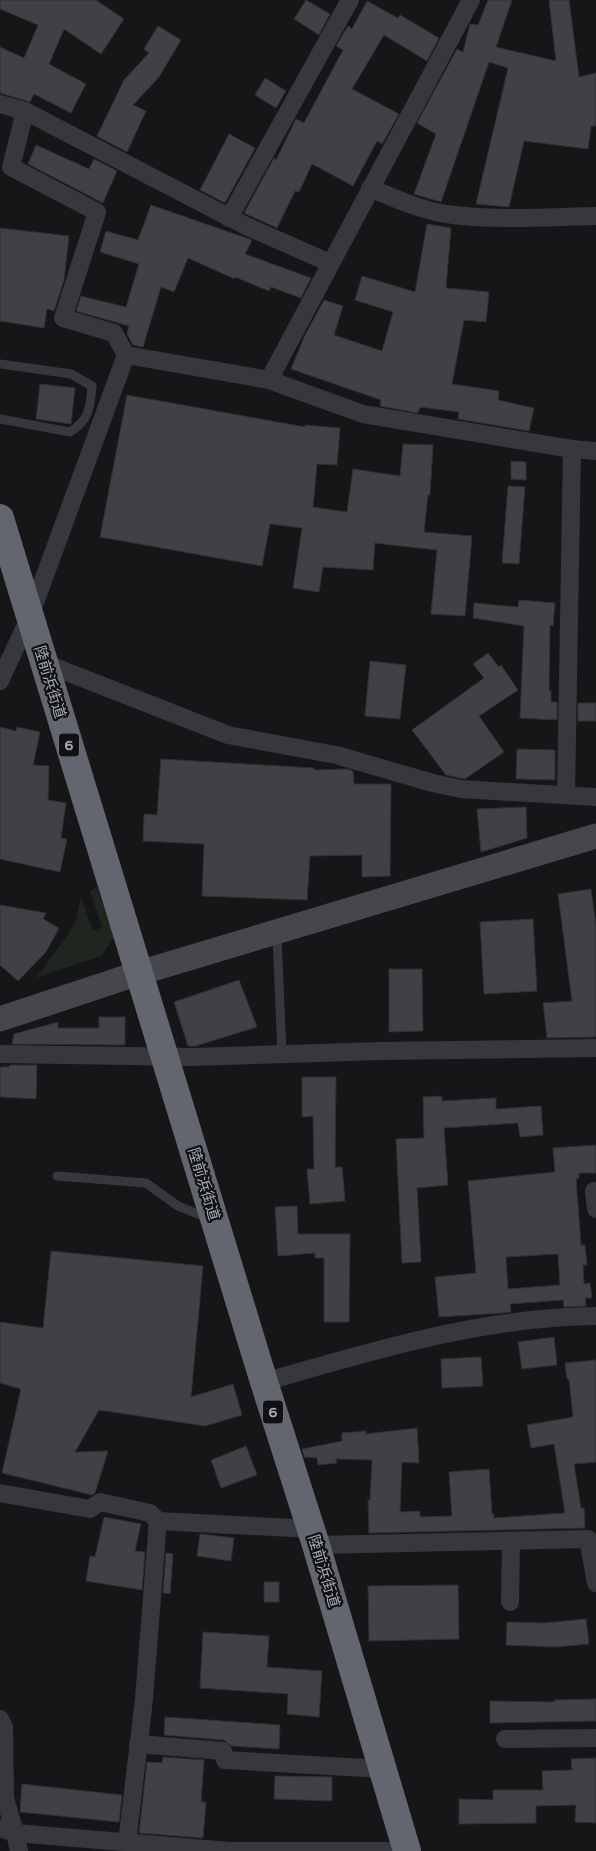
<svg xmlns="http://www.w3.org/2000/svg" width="596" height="1851" viewBox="0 0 596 1851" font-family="'Varela Round','Noto Sans JP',sans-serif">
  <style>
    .green { fill: #1e261f }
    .building { fill: #404145; stroke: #303034; fill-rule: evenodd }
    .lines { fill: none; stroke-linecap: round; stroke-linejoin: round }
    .lane { stroke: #37383d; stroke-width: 9 }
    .street { stroke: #37383d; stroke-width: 18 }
    .secondary { stroke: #45474d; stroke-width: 25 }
    .highway { stroke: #63666e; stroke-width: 28 }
    .labels { text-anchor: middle; stroke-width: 4.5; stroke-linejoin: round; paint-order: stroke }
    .shield { fill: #111113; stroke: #7b7e86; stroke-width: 1 }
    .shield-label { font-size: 14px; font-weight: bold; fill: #a8adb8 }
    .street-label { font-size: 15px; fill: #a8adb8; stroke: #111113 }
  </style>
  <rect width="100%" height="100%" fill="#161618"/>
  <!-- green -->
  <polygon class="green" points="97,887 114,938 101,956 36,978 68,935 76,920 81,897 93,931 102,927 90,891"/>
  <!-- building -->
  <g class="building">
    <polygon points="0,0 96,0 124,19 101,54 64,29 49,64 86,84 71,113 34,94 30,102 0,93 0,47 24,58 38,25 0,9"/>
    <polygon points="306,0 330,14 319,35 294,19"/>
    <polygon points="488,0 512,0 496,47 556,61 549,0 569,0 579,77 596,73 596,126 591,126 588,149 524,141 509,207 476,204 508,68 489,62 441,202 414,194 436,134 417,123 457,49 463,52 470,24 478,25"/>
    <polygon points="367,1 398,18 400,15 439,38 427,61 384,35 352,89 399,114 382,144 377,141 353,186 312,164 299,192 295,191 277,228 244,213 274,158 276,160 296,119 304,123 343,50 336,46 348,26 352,29"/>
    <polygon points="158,26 181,40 159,77 133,105 146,111 127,152 97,136 124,80 149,53 144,49"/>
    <polygon points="265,78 286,91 276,108 255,95"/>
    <polygon points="229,134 255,148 225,203 200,190"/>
    <polygon points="36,145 89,169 94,159 117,171 103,203 28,164"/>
    <polygon points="151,205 252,240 245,254 311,278 301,298 271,287 269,291 235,277 235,279 188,258 174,292 161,287 143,347 133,345 127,334 129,326 76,311 81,296 126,307 139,264 100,252 106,231 138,240"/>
    <polygon points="427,224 451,228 446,288 489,292 486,322 464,320 452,384 499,391 498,400 534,408 529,431 458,419 459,412 420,407 418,413 380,406 381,400 291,369 305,335 324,300 343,306 334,335 382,351 393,312 355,300 362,276 415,292"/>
    <polygon points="0,228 69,236 64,280 54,311 47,309 44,328 0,321"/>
    <polygon points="40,384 75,388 71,424 36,419"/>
    <polygon points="127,395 305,427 305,425 340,428 337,465 317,464 313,507 347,512 353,469 400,476 403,444 433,445 430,495 428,495 424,532 472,536 465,616 431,614 437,550 375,543 373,570 323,567 319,592 293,588 302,528 270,524 262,566 100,537"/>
    <polygon points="511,461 526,462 526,480 511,479"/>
    <polygon points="508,486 525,487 519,564 502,563"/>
    <polygon points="519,600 555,603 553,626 550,625 549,691 551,691 551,702 557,702 557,720 520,718 524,626 473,618 474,603 518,607"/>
    <polygon points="488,653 499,667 501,665 518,690 479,716 504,752 465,779 446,775 412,730 484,678 473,664"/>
    <polygon points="370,661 406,665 400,719 365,716"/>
    <rect x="578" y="703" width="18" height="18"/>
    <polygon points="0,727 16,731 17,727 40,732 33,765 49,766 48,800 66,803 61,838 67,839 60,872 0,859"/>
    <polygon points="517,749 555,750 555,780 516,779"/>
    <polygon points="161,759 314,768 314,770 348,769 353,771 354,784 391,784 390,876 362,877 362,855 310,856 307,900 202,896 204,844 143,841 144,814 157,815"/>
    <polygon points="526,807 527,838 481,852 477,809"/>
    <polygon points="591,889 596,926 596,1037 547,1038 543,1003 572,1001 558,894"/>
    <polygon points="0,905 46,913 43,919 59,928 46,952 18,981 0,965"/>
    <polygon points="533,919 537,991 484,994 480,922"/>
    <polygon points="389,969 422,969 423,1031 389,1032"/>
    <polygon points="239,980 257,1027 196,1046 188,1046 174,1002"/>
    <polygon points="99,1017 125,1017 125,1045 12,1044 14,1034 58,1022 58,1028 99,1028"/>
    <polygon points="10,1065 37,1065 36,1099 0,1097 0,1067 9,1067"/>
    <polygon points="302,1077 336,1077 335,1167 342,1167 345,1201 310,1204 307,1169 314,1169 313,1116 302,1117"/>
    <polygon points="442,1096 442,1101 496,1098 496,1109 541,1106 543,1135 520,1137 518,1123 444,1128 448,1185 417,1188 421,1262 402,1263 396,1139 424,1138 423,1097"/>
    <path d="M596,1145V1173H579V1178L576,1179L581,1245H585L587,1265H583L584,1284L590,1283L592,1298H585L586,1306L564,1307L563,1300L510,1304L511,1312L502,1313L439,1317L435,1277L476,1273L468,1181L555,1172L553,1148ZM558,1254L560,1285L508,1289L506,1257Z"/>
    <polygon points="297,1206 298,1234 350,1234 349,1322 324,1322 324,1258 315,1258 315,1253 278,1256 275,1207"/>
    <polygon points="51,1251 203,1266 191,1397 233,1384 242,1415 205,1426 99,1410 75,1452 108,1451 95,1493 92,1495 2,1473 21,1389 0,1383 0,1322 43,1328"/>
    <polygon points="554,1337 557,1365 522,1369 518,1342"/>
    <polygon points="481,1357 483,1386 442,1388 441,1359"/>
    <polygon points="596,1360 596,1462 574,1464 581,1508 584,1508 585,1528 369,1533 368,1500 370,1500 372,1460 336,1459 337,1463 318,1465 317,1458 304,1457 302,1449 342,1441 342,1433 366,1431 366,1434 417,1428 419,1463 402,1462 400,1512 420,1511 420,1517 452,1516 449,1472 489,1469 492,1514 494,1514 494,1518 565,1513 554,1444 531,1448 527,1425 573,1417 569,1379 567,1379 565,1363"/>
    <polygon points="246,1446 257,1475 221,1488 211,1460"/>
    <polygon points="104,1517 141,1524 135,1551 145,1552 142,1590 86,1581 90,1556 95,1557"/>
    <polygon points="200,1534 234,1538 231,1561 197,1556"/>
    <polygon points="166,1553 173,1554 170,1594 163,1593"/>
    <rect x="264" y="1582" width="15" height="20"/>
    <polygon points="458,1585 459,1639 369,1641 368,1586"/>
    <polygon points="586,1619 589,1644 555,1647 506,1645 507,1622 544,1623"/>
    <polygon points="203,1632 269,1636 267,1667 322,1671 319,1717 287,1714 288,1694 200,1688"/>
    <polygon points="596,1699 596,1721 490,1723 490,1701 554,1702 554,1700"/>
    <polygon points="165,1717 280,1725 279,1749 232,1746 224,1740 164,1735"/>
    <polygon points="163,1757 204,1760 201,1802 206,1802 203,1838 139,1833 147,1762 162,1763"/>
    <polygon points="596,1758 596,1823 575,1822 576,1805 536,1806 536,1823 459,1824 459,1799 493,1800 493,1790 543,1790 542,1771 572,1770 571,1759"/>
    <polygon points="275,1776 332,1777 332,1801 274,1799"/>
    <polygon points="22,1784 122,1795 119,1822 20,1812"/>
  </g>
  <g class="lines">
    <!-- lane -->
    <g class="lane">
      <path d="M0,364L71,374L92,386C90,408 90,419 70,432L0,419"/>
      <polyline points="277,935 282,1054"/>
      <polyline points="57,1176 146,1183 178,1206 208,1218"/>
    </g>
    <!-- street -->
    <g class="street">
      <polyline points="0,104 25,111 11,167 97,212 63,318 114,333 126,355 30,616 0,681"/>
      <polyline points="25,111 246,226 330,263"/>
      <path d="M370,188C394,198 420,210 446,214C495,221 547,217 596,216"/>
      <polyline points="229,218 350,0"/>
      <polyline points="126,355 269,380 363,414 572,449"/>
      <polyline points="269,380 471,0"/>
      <polyline points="44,663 228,735 336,755 433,783 461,789 596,797"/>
      <polyline points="566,794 572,449 596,451"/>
      <polyline points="0,1054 192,1057 382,1051 596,1048"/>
      <polyline points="594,1191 596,1209"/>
      <path d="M264,1382C373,1351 482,1317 596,1316"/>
      <polyline points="0,1493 90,1509 100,1502 150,1513 158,1521"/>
      <polyline points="316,1545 588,1539 596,1583"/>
      <polyline points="510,1602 511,1541"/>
      <polyline points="0,1719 4,1727 5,1798 15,1833 19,1851"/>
      <polyline points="505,1739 596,1738"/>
      <polyline points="138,1744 223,1751 225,1760 383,1769"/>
      <polyline points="0,1828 15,1833 230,1851 397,1851"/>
      <polyline points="127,1843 144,1699 158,1521 311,1529"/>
    </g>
    <!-- secondary -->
    <polyline class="secondary" points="0,1019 139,973 596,836"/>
    <!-- highway -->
    <polyline class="highway" points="0,518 264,1382 316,1545 407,1851"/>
  </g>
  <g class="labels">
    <!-- shield labels -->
    <g class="shield">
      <rect x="59" y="733.5" width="20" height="23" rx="4"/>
      <rect x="263" y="1400.5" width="20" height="23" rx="4"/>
    </g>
    <g class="shield-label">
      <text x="69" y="750">6</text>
      <text x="273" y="1417">6</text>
    </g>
    <!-- street labels -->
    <g class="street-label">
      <text transform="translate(50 682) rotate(73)" y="5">陸前浜街道</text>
      <text transform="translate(204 1184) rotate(73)" y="5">陸前浜街道</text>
      <text transform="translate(324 1571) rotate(73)" y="5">陸前浜街道</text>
    </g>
  </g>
</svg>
